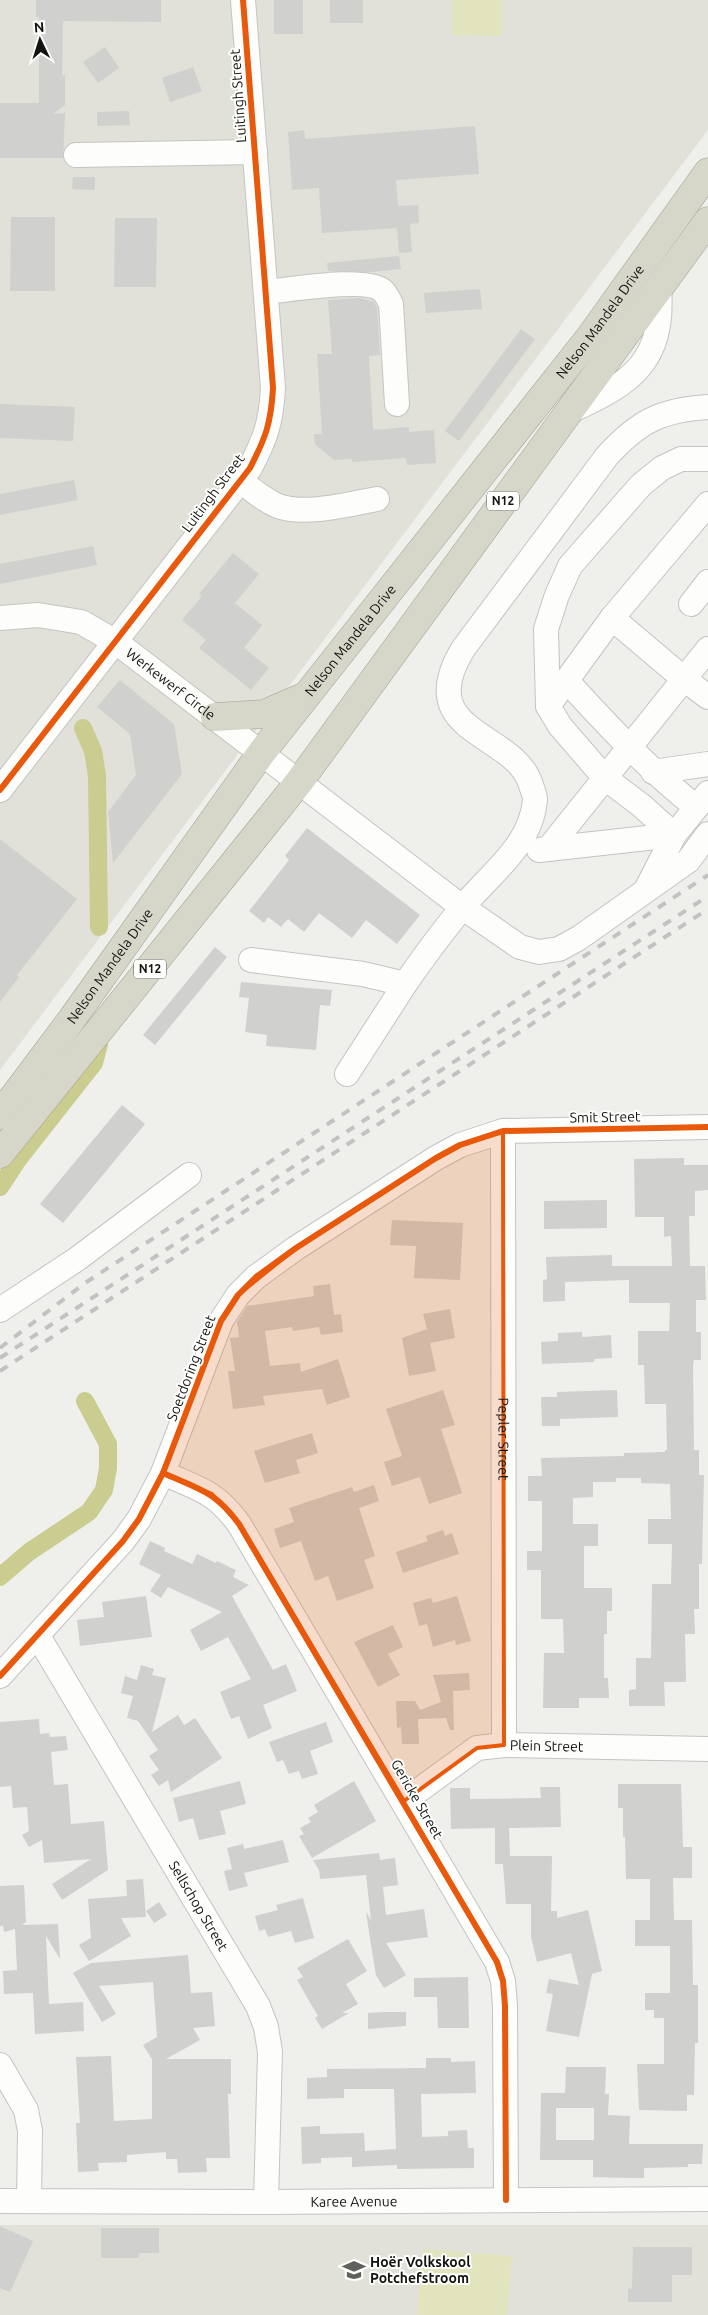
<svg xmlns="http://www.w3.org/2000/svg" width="708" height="2315" viewBox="0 0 708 2315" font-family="Ubuntu,sans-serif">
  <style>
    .built { fill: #e1e1d9 }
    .green { fill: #e2e4be }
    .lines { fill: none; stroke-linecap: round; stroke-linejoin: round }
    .canal { stroke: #cacc90; stroke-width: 18 }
    .building { fill: #d0d0ce; fill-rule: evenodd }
    .minor-casing { stroke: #c4c4c2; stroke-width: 26 }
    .highway-casing { stroke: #a2a293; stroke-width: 29 }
    .minor { stroke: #fdfdfc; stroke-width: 24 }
    .highway { stroke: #d6d6c9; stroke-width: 28 }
    .rail { stroke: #c2c2c1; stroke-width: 4; stroke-dasharray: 9 9; stroke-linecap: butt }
    .cycleway-casing { stroke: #fffffe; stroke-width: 9 }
    .cycleway { stroke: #e8590c; stroke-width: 6 }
    .marked { fill: #e8590c; fill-opacity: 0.2; stroke: #e8590c; stroke-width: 4; stroke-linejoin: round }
    .labels { text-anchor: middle; stroke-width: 4; stroke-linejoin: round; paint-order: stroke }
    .shield { fill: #fffffe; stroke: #5a5a58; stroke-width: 1 }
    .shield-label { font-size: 12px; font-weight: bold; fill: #131311 }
    .street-label { font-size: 14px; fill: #131311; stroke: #fffffe }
    .poi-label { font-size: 14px; font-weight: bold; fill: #131311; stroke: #fffffe; text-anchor: start }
  </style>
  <rect width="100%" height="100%" fill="#eff0ec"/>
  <!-- built -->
  <g class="built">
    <polygon points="0,0 708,0 708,130 0,1070"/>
    <rect x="0" y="2225" width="708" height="90"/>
  </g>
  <!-- green -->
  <g class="green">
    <polygon points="453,0 502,0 502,36 452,35"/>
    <polygon points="423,2249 512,2256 507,2315 417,2315"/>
  </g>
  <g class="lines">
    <!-- canal -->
    <g class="canal">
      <polyline points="83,728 93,751 97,776 99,927"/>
      <polyline points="0,1187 17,1161 94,1063 99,1044"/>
      <polyline points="0,1577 29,1552 89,1512 104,1490 108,1468 108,1444 85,1401"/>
    </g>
  </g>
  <!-- building -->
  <g class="building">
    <polygon points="36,0 161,0 161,22 63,21 62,76 65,74 65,105 53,114 65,113 63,158 0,158 0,103 39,103 39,17 36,17"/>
    <rect x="274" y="0" width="29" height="34"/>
    <rect x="330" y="0" width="33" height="23"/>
    <polygon points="105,47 119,68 98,83 83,62"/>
    <polygon points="193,67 202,91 170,102 162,78"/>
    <polygon points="129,111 130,125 97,126 97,112"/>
    <polygon points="475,126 479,174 396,180 398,206 418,205 419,223 410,224 412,252 399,253 397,228 322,233 319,188 292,190 288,132 304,130 305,139"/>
    <polygon points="73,177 95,177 95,190 72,189"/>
    <polygon points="11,217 55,217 55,291 10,291"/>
    <polygon points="115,218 157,218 156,287 114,287"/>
    <polygon points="399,256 401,269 371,272 328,271 327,263"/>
    <polygon points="480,289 482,309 426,313 424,293"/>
    <polygon points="360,298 374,302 377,308 380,355 369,356 373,430 409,427 409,432 434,430 436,463 407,465 406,458 352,462 352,459 334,460 315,444 314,434 322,434 317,354 332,354 328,300"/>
    <polygon points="521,329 535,339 459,441 445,431"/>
    <polygon points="0,404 75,407 73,441 0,438"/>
    <polygon points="74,480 78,500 0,515 0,494"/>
    <polygon points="93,546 97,565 0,584 0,564"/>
    <polygon points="233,553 259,574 235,603 262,625 244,648 269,668 251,690 199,648 206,640 182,620 202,596 199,594"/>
    <polygon points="120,680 174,724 182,774 113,863 108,812 136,775 130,734 97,707"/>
    <polygon points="307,828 420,915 397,944 366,920 352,938 319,913 304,932 288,919 281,927 268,917 264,923 249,911 289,860 285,856"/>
    <polygon points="0,839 77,899 17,975 19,977 0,1002"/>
    <polygon points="215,947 227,957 155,1045 143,1035"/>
    <polygon points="241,982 332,990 330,1006 320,1005 316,1050 266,1046 267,1035 245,1032 249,998 239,997"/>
    <polygon points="122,1105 145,1124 63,1223 40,1204"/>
    <polygon points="684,1158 684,1165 708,1165 708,1190 695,1191 695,1216 689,1216 690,1266 705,1266 706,1300 696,1300 696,1332 701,1332 701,1360 694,1360 693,1365 694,1450 699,1450 699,1475 704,1475 702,1564 699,1564 699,1609 694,1609 695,1634 685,1634 686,1682 664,1682 665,1706 629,1706 629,1690 636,1689 636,1658 651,1658 652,1584 671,1584 672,1544 648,1544 648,1519 671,1519 670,1484 641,1483 641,1478 616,1478 616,1482 593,1482 593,1497 573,1498 573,1524 598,1524 598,1546 584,1546 584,1588 612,1588 612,1611 607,1611 607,1634 604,1634 604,1678 608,1678 609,1698 579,1698 579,1708 543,1708 544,1653 564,1653 563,1619 541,1619 541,1570 527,1570 527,1551 542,1551 542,1501 528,1501 528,1476 542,1476 541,1458 624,1456 624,1453 665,1452 665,1450 667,1450 666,1404 645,1404 644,1365 638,1365 638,1331 669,1331 670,1303 629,1303 629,1280 565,1282 565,1301 543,1302 543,1280 547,1279 546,1257 612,1255 612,1266 672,1266 671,1236 664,1237 664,1217 635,1217 634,1159"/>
    <polygon points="607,1200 607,1228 544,1229 544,1201"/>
    <polygon points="392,1220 463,1223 460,1280 414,1278 416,1246 390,1245"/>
    <polygon points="330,1284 334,1315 341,1314 343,1332 321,1335 319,1327 293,1331 292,1327 265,1331 270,1366 300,1363 301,1372 338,1359 350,1397 327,1405 322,1389 263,1396 265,1405 233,1409 228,1371 235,1371 230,1338 239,1337 237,1322 247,1306 314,1296 313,1286"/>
    <polygon points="450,1309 455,1338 430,1343 436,1371 409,1376 402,1338 427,1329 423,1314"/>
    <polygon points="582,1332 582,1337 611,1335 612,1358 594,1359 594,1362 542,1364 541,1342 558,1341 558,1333"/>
    <polygon points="443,1390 455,1425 441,1429 462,1493 429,1504 420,1477 392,1486 384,1462 402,1456 386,1409"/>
    <polygon points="617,1390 618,1417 560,1419 560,1426 542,1426 541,1397 557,1397 557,1392"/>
    <polygon points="312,1433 318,1453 296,1460 300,1473 265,1483 254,1451"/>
    <polygon points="374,1485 379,1501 359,1508 375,1556 364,1560 374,1588 337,1601 328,1576 315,1581 301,1541 280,1548 274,1529 294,1522 289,1508 352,1487 354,1492"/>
    <polygon points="443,1530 445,1536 452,1533 459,1554 403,1573 396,1552 428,1541 426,1536"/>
    <polygon points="150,1541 165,1548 164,1551 192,1564 197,1554 216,1563 217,1561 236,1570 233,1577 249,1585 232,1596 273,1670 286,1664 297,1691 263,1705 272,1728 248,1739 239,1716 231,1719 220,1692 251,1679 228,1637 201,1651 190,1630 222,1612 168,1587 161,1598 150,1591 161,1575 139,1564"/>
    <polygon points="146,1596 152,1637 80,1646 77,1620 104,1617 102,1602"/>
    <polygon points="457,1596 471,1641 456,1645 455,1640 433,1647 427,1624 419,1626 413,1603 431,1598 433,1603"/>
    <polygon points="393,1625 403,1647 388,1654 400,1675 378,1687 354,1642"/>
    <polygon points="141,1665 154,1669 152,1675 166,1678 152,1732 178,1715 184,1725 195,1718 222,1758 171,1792 168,1780 159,1786 151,1775 159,1770 149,1756 158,1750 138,1721 127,1718 133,1696 121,1693 125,1676 137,1680"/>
    <polygon points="469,1673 470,1690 453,1691 454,1730 450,1730 446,1718 418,1719 419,1744 402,1744 401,1727 397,1728 396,1701 415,1701 420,1710 441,1702 433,1675"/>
    <polygon points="39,1719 40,1734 49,1733 50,1737 66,1736 68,1750 51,1752 54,1785 68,1784 71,1824 104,1821 108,1870 62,1900 52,1884 91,1859 44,1863 42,1840 29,1847 22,1835 29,1831 27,1807 13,1808 11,1786 0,1787 0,1722"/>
    <polygon points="326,1722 333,1742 310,1751 318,1774 302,1779 299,1771 289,1774 283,1760 277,1762 269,1742"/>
    <polygon points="240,1781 246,1804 220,1811 226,1834 199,1840 193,1818 179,1822 173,1798"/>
    <polygon points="354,1781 376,1821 312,1858 299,1836 304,1834 300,1828 311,1822 308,1818 318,1812 314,1805"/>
    <polygon points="618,1784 681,1784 683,1847 692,1847 692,1878 673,1878 674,1920 692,1920 693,1985 698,1985 698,2043 695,2043 694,2095 687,2095 687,2111 639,2110 637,2064 664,2064 664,2018 654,2018 654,2010 645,2010 645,1993 670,1993 670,1946 635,1946 635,1920 650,1920 650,1879 626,1879 625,1837 623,1837 623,1808 618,1808"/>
    <polygon points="540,1787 560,1787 561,1827 509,1828 510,1856 552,1856 551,1911 557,1911 557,1918 588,1910 602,1971 592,1974 579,2037 546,2031 553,1994 546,1993 549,1979 579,1985 571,1953 537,1962 531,1937 531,1904 506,1904 503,1864 495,1864 495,1828 451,1829 450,1788 470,1788 470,1799 541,1798"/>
    <polygon points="283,1840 289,1862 244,1873 248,1886 229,1891 224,1871 232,1869 227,1848 243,1844 244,1849"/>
    <polygon points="379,1853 380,1860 395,1858 398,1885 383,1887 386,1915 424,1909 428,1937 386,1943 406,1975 384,1988 376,1975 371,1945 366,1912 371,1920 366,1875 320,1879 319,1870 313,1860"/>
    <polygon points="143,1879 146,1917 121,1918 131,1936 89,1961 79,1945 91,1938 88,1899 127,1896 126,1880"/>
    <polygon points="24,1885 26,1922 22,1925 58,1924 60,1959 46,1936 49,2004 83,2002 84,2031 35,2034 33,1993 4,1994 3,1971 17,1970 15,1929 4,1932 3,1926 0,1926 0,1886"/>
    <polygon points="303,1898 314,1938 295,1943 291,1931 268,1937 265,1929 259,1931 255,1916 278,1910 276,1905"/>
    <polygon points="159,1902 167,1915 154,1923 146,1911"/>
    <polygon points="348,1939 367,1971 346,1984 358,2004 342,2013 349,2013 322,2029 315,2018 318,2016 297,1980 303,1977 297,1968"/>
    <polygon points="188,1955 191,1993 212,1992 215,2026 193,2028 200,2040 166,2059 231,2059 231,2094 228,2094 230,2158 206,2158 207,2172 178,2173 177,2159 166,2159 166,2152 127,2155 127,2162 98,2163 99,2171 78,2172 76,2123 80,2123 76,2057 111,2056 114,2121 152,2119 152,2059 143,2045 157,2037 153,1982 99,1986 116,2014 102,2022 73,1973 91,1963"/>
    <polygon points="468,1977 469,2028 438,2028 437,1997 414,1997 414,1978"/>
    <polygon points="385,2012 406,2012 406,2026 368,2029 368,2013"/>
    <polygon points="426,2058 451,2058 451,2062 475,2061 476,2093 421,2094 422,2137 448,2136 448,2131 467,2130 468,2148 474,2148 474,2168 397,2169 397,2165 352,2167 352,2157 321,2158 321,2163 302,2164 301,2127 320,2126 320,2134 364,2133 365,2151 396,2149 394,2089 344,2089 344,2098 307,2099 307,2078 327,2077 327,2069 426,2068"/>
    <path d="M566,2067H606L605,2094H609L608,2115L630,2116L629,2144H703L702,2164H688V2167L644,2168V2178H629L593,2177V2160H540L541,2093H565ZM556,2108H594V2140H556Z"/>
    <polygon points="0,2226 33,2241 10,2292 0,2288"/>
    <polygon points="101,2228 159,2228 159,2253 139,2253 139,2258 101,2258"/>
    <polygon points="633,2247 692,2247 692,2275 672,2275 672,2302 628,2302 628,2288 632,2289"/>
  </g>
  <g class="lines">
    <defs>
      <g id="minor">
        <polyline points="76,155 255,152"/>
        <path d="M266,292C289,290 367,276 383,291C386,294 389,300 391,304L397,404"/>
        <path d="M568,412C631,384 665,362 659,287"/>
        <path d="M240,480C252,490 264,500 278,506C305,516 349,504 377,499"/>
        <polyline points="691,604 708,582"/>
        <path id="s1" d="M0,618L38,615L81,622L116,642L462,907L520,947L539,952L559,949L579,938L688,861L708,834"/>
        <polyline points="612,618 684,679 708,697"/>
        <path d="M567,681C608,726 648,769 696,807"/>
        <polyline points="548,706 612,618 708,504"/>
        <polyline points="653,772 708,764"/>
        <path d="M0,790L250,468C266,437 271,423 273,388L243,0"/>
        <polyline points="674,835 642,806 605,778 560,726 548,706 546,629 557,595 570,566 641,485 662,468 681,459 708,459"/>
        <polyline points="549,848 708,649"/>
        <polyline points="539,850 674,835"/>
        <polyline points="647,888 674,835 708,793"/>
        <path d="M251,960L363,974L405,984C423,958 442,932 462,908C488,875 532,846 535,799C535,795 532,789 531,785C515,731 411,735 463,649L607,456C639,421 661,410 708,407"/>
        <polyline points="347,1074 405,984"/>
        <path id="s2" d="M503,1131L504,1745"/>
        <polyline points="0,1310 77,1259 189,1175"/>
        <path d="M163,1473C199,1489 215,1491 239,1524L497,1962L503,1981L505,2006L506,2200"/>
        <path id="s3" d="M38,1636L258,2006L266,2027L270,2052L266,2202"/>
        <polyline points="0,1676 123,1541 139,1519 163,1473 221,1321 238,1295 256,1277 296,1248 436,1158 460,1145 503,1131 708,1127"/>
        <path id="s4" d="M404,1801L477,1748L504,1745L708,1749"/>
        <polyline points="0,2065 26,2110 30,2131 29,2201"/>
        <path id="s5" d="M0,2201L266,2202L708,2199"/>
      </g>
      <g id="highway">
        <polyline points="215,717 264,714 303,697"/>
        <path id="s6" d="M0,1115L72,1019L262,752L590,337L708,172"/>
        <polyline points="0,1154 299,782 708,221"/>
      </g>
    </defs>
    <!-- minor casing -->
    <use href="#minor" class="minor-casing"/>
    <!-- highway casing -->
    <use href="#highway" class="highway-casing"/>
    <!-- minor -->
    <use href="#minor" class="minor"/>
    <!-- highway -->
    <use href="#highway" class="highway"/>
    <!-- rail -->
    <g class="rail">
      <polyline points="0,1348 85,1283 708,875"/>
      <polyline points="0,1358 708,896"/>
      <polyline points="0,1371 708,909"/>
    </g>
    <defs>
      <g id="cycleway">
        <path d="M0,790L250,468C266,437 271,423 273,388L243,0"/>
        <path d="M163,1473C199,1489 215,1491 239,1524L497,1962L503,1981L505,2006L506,2200"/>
        <polyline points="0,1676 123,1541 139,1519 163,1473 221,1321 238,1295 256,1277 296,1248 436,1158 460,1145 503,1131 708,1127"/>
      </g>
    </defs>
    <!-- cycleway casing -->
    <use href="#cycleway" class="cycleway-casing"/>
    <!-- cycleway -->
    <use href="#cycleway" class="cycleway"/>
  </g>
  <!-- marked area -->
  <path class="marked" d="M503,1131L504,1745L477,1748L404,1801L239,1524L212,1494L163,1473L221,1321L238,1295L296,1248L436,1158L460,1145Z"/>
  <!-- icons -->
  <defs>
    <symbol id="school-bare" viewBox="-9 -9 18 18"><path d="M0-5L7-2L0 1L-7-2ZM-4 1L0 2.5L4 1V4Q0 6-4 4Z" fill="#60605e" stroke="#fffffe" stroke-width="2.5" paint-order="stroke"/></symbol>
  </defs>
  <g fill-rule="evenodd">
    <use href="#school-bare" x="338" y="2254" width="32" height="32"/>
  </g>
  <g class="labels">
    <!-- shield labels -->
    <g class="shield">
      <rect x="487" y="491.5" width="32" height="19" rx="4"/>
      <rect x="134" y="959.5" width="32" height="19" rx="4"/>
    </g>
    <g class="shield-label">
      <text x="503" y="505">N12</text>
      <text x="150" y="973">N12</text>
    </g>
    <!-- street labels -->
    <g class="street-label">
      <text transform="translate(238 96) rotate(-94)" y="5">Luitingh Street</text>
      <text dy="5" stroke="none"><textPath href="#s6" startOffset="995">Nelson Mandela Drive</textPath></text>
      <text transform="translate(213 493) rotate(-53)" y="5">Luitingh Street</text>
      <text dy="5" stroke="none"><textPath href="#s6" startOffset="590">Nelson Mandela Drive</textPath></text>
      <text dy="5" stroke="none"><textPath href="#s1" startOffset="191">Werkewerf Circle</textPath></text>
      <text dy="5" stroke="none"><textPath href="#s6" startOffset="185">Nelson Mandela Drive</textPath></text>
      <text transform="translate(605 1117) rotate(-1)" y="5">Smit Street</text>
      <text transform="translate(191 1368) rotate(-69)" y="5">Soetdoring Street</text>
      <text dy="5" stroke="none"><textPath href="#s2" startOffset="308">Pepler Street</textPath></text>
      <text dy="5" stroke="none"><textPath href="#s4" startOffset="160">Plein Street</textPath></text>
      <text transform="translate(417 1799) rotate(60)" y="5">Gericke Street</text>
      <text dy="5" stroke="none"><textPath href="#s3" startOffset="314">Sellschop Street</textPath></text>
      <text dy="5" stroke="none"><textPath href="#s5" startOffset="354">Karee Avenue</textPath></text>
    </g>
    <!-- poi labels -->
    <g class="poi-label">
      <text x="370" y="2267">Hoër Volkskool<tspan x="370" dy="16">Potchefstroom</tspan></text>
    </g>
  </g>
  <!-- north arrow -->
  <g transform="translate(40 40) rotate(356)" stroke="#fffffe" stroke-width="4" paint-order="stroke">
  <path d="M0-4L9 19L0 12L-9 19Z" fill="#131311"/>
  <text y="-8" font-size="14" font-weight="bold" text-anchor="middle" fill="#131311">N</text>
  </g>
</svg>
